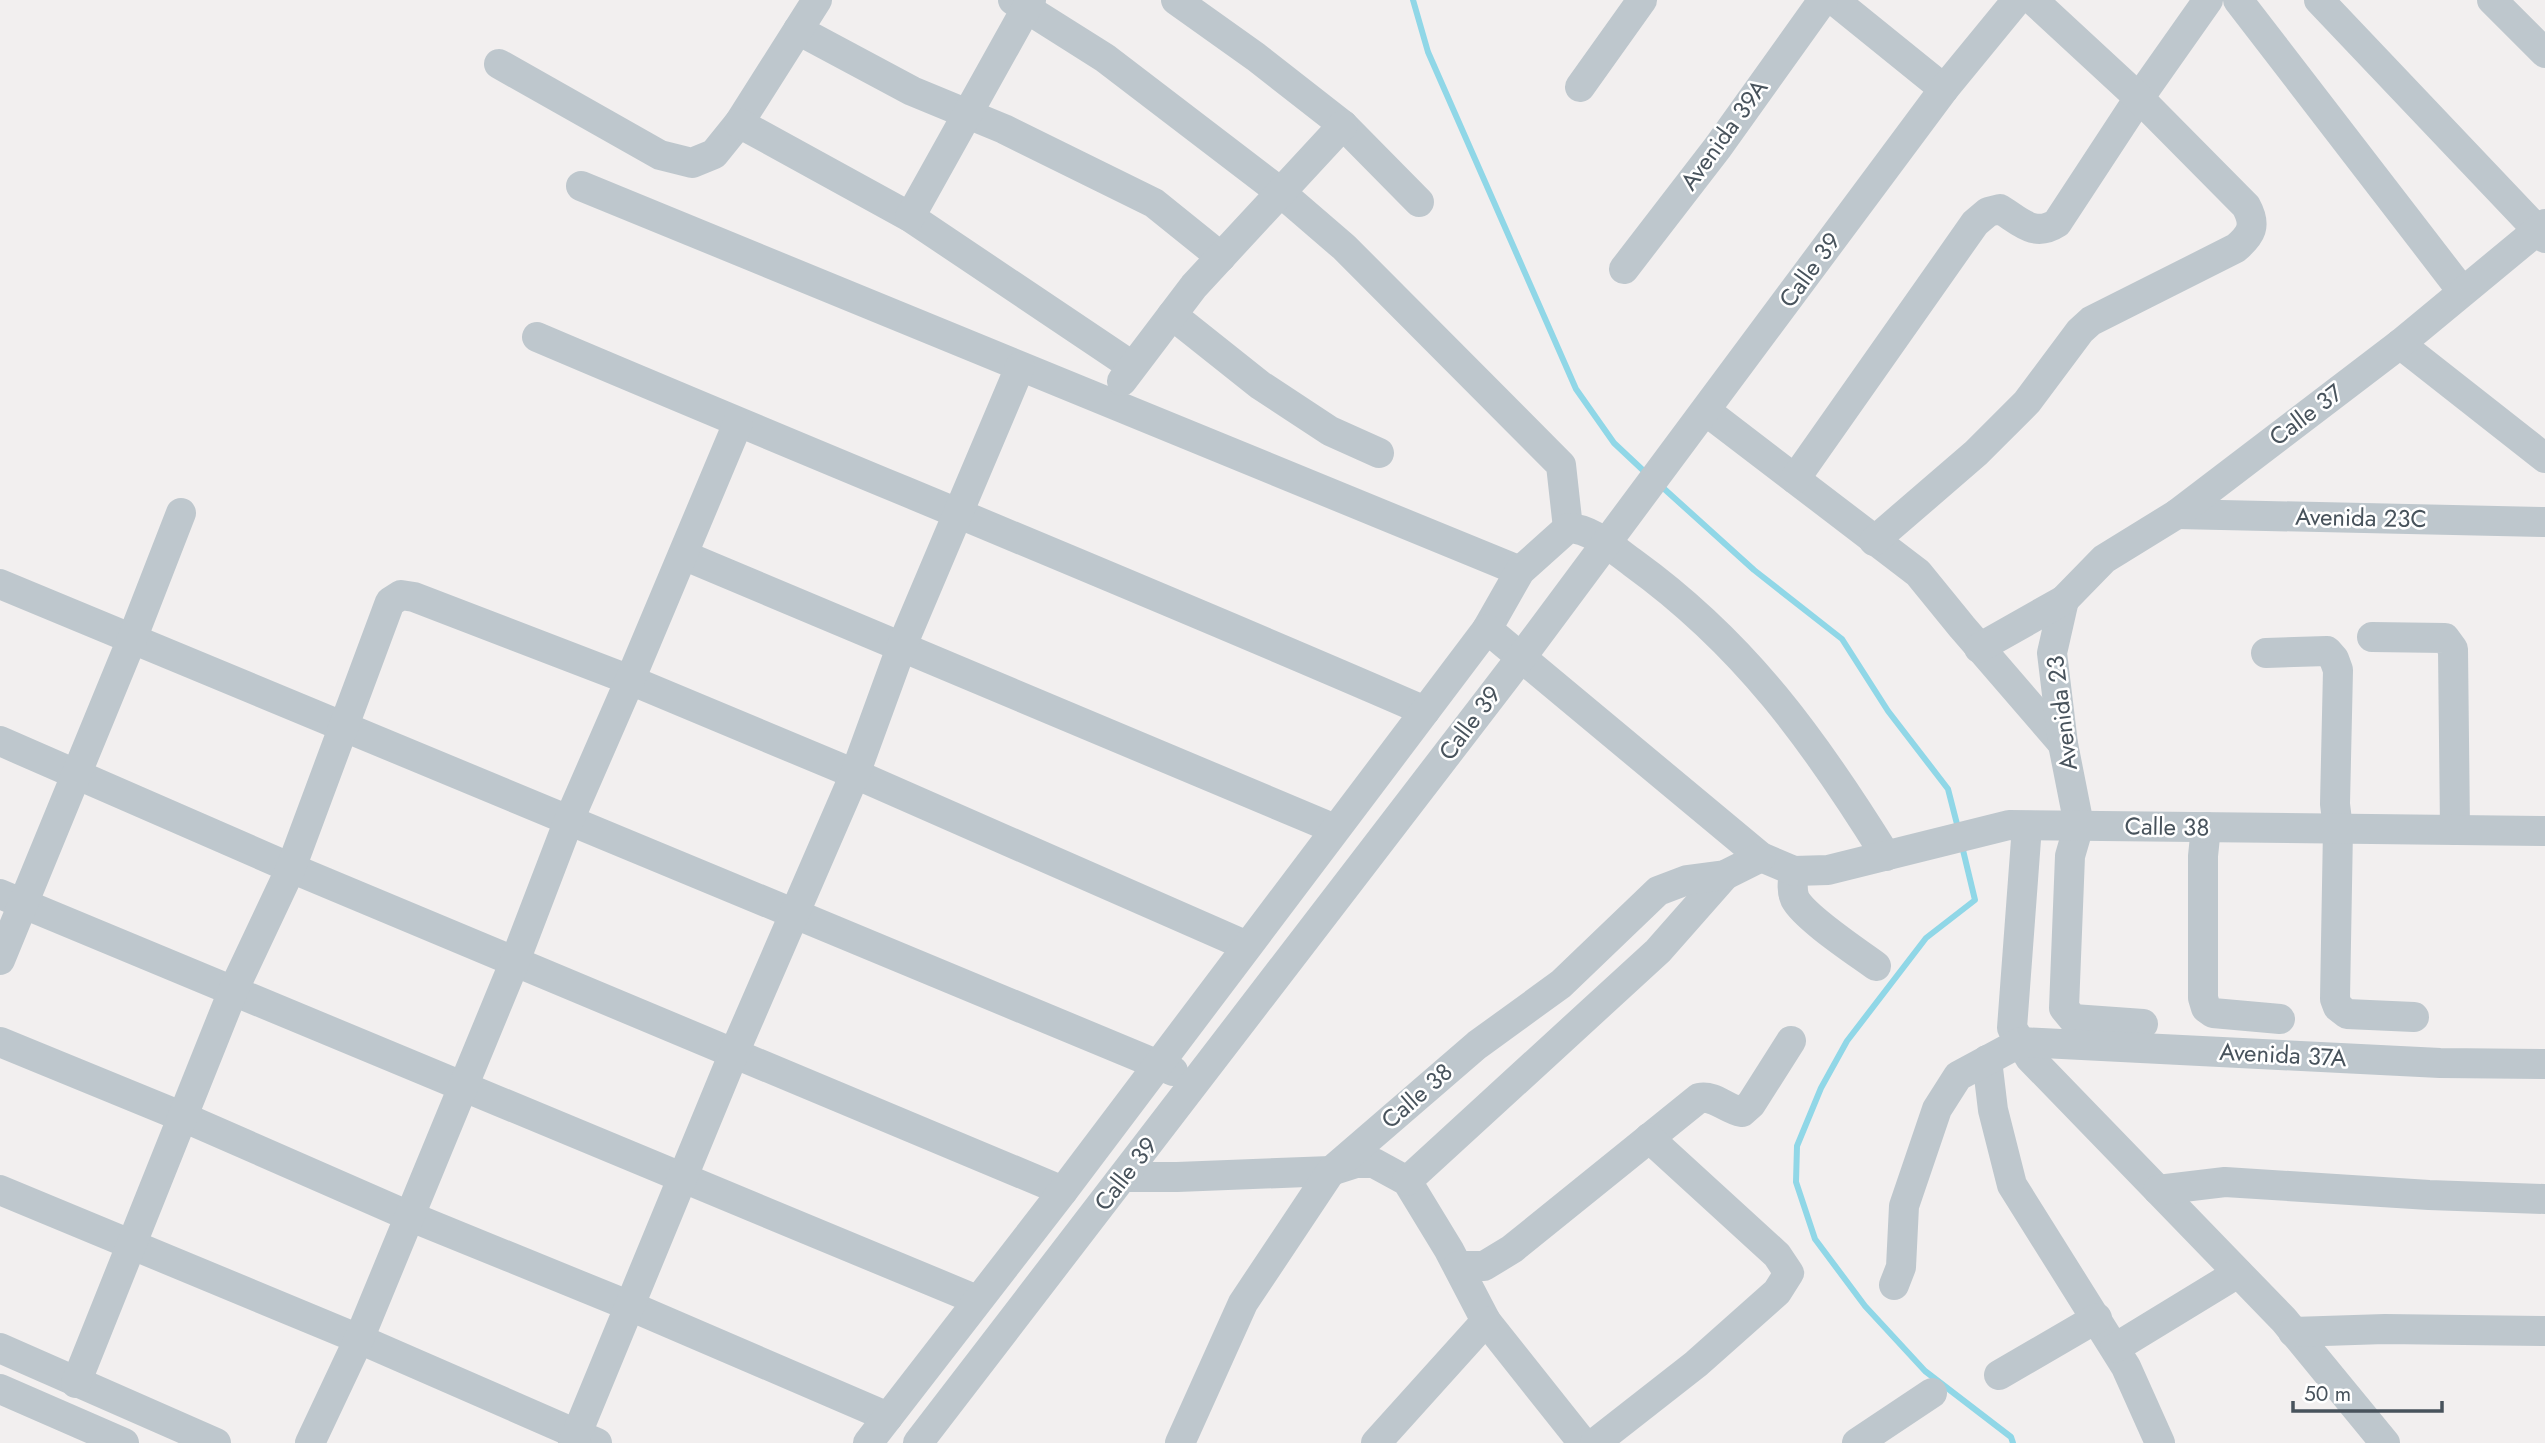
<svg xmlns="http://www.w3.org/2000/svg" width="2545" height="1443" viewBox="0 0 2545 1443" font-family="Jost,sans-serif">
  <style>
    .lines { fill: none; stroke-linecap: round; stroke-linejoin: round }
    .stream { stroke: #90d7e7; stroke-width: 6 }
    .minor { stroke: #bec7cd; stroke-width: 30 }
    .labels { text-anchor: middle; stroke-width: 5; stroke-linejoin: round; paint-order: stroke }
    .street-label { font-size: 24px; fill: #48535c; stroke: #fff }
  </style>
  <rect width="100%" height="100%" fill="#f2efef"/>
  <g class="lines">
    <!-- stream -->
    <g class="stream">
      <polyline points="1413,0 1428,52 1576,389 1614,443 1647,474"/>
      <polyline points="1661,486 1754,570 1842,639 1888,711 1948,789 1958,828"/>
      <polyline points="1962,846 1975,900 1926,938 1847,1041 1821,1088 1797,1146 1796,1182 1815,1239 1865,1306 1925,1371 2011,1437 2013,1443"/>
    </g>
    <!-- minor -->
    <g class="minor">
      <polyline points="1013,0 1105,58 1279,191 1344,247 1561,465 1568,528"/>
      <polyline points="1176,0 1256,57 1343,125 1419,202"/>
      <polyline points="1834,0 1944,89"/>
      <polyline points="2238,0 2462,291"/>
      <polyline points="2319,0 2545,238"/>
      <polyline points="2492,0 2545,53"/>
      <polyline points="798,30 912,91 1004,129 1154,203 1221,257"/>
      <polyline points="499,64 660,155 692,163 714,154 739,123 817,0"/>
      <polyline points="1580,87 1642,0"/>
      <polyline points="739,123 910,217 1132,366"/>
      <polyline points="581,186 1520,571"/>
      <polyline points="910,217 1031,0"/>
      <polyline points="1624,269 1718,147 1823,0"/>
      <polyline points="1172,315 1260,385 1330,431 1379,453"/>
      <path d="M537,337C833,463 1131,583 1425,711"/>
      <polyline points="2400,344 2545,458"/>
      <polyline points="1122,381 1194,286 1343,125"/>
      <polyline points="1706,411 1918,573 1962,627 2063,744"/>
      <path d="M1795,479L1975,223L1988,212L2000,209C2020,221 2034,238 2057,223L2139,98L2208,0"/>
      <polyline points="2177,514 2545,522"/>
      <path d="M1874,541L1976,453L2027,402L2080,331L2091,321L2236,248C2251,235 2257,226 2246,206L2139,98L2033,0"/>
      <polyline points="683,555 1335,829"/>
      <polyline points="0,584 1173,1071"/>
      <polyline points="2064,600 2052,653 2063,744 2079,825 2070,856 2064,1008 2073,1019 2143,1024"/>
      <path d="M1487,629L1520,571L1568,528C1591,528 1615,550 1633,563C1745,644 1814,740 1886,856"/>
      <polyline points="2372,637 2445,638 2453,649 2455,830"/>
      <polyline points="1979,648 2064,600 2104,559 2177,514 2400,344 2545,224"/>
      <polyline points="2266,653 2327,651 2334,659 2338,670 2335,804 2338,829 2335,999 2338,1007 2347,1014 2414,1017"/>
      <polyline points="0,741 291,868 1063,1191"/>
      <polyline points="2027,826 2012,1028 2030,1058 2284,1320 2385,1443"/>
      <polyline points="2206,827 2203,856 2203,998 2206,1008 2213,1013 2280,1019"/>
      <path d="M1794,871C1793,880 1791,890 1795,899C1805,918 1857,952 1876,966"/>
      <polyline points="0,894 977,1300"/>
      <polyline points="0,960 132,639 181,513"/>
      <polyline points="0,1042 183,1117 409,1216 630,1306 888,1417"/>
      <polyline points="1987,1060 1993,1110 2012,1185 2126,1367 2160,1443"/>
      <polyline points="1123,1177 1177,1177 1331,1171 1356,1163 1374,1163 1407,1181 1449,1250 1486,1321 1583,1443"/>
      <polyline points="1407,1181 1658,951 1725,875"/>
      <polyline points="0,1190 359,1339 597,1443"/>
      <polyline points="2158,1190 2225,1182 2429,1195 2545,1199"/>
      <path d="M1458,1266H1484L1512,1249L1699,1098C1715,1095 1726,1109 1742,1112L1751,1104L1791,1041"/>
      <polyline points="1894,1285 1901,1267 1904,1206 1937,1109 1958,1076 2021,1042 2440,1063 2545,1064"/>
      <polyline points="2293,1332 2385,1329 2545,1331"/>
      <polyline points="0,1348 216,1443"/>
      <polyline points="2115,1348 2238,1273"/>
      <polyline points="1999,1375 2097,1318"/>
      <polyline points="76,1383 233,991 291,868 390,602 401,595 414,597 630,680 855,774 1247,946"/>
      <polyline points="0,1389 124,1443"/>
      <polyline points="310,1443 359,1339 515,961 569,820 630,680 738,423"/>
      <polyline points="573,1443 734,1053 855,774 901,648 1020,367"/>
      <polyline points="868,1443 1063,1191 1487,629 1761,857 1794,871 1828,870 2009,825 2545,831"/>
      <polyline points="918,1443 1520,659 1944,89 2017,0"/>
      <polyline points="1180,1443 1243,1303 1331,1171 1477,1045 1561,984 1658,891 1687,880 1725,875 1761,857"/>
      <polyline points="1376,1443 1486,1321"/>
      <polyline points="1595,1443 1696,1364 1777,1292 1789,1273 1777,1255 1649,1138"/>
      <polyline points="1857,1443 1932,1393"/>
    </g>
  </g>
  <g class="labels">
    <!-- street labels -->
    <g class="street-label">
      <text transform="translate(1724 135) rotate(-54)" y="8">Avenida 39A</text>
      <text transform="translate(1810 270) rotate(-54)" y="8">Calle 39</text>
      <text transform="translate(2306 415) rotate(-37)" y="8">Calle 37</text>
      <text transform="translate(2361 518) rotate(1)" y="8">Avenida 23C</text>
      <text transform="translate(2062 713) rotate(-97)" y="8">Avenida 23</text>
      <text transform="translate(1470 723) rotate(-53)" y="8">Calle 39</text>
      <text transform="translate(2167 827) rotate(1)" y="8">Calle 38</text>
      <text transform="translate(2283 1055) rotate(3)" y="8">Avenida 37A</text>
      <text transform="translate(1417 1096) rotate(-41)" y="8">Calle 38</text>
      <text transform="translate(1126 1174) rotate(-52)" y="8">Calle 39</text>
    </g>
  </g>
  <!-- scale -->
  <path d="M2293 1401v10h149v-10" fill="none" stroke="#48535c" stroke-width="3.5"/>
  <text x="2304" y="1401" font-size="21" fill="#48535c" stroke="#ffffff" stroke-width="5" paint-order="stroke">50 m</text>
</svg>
